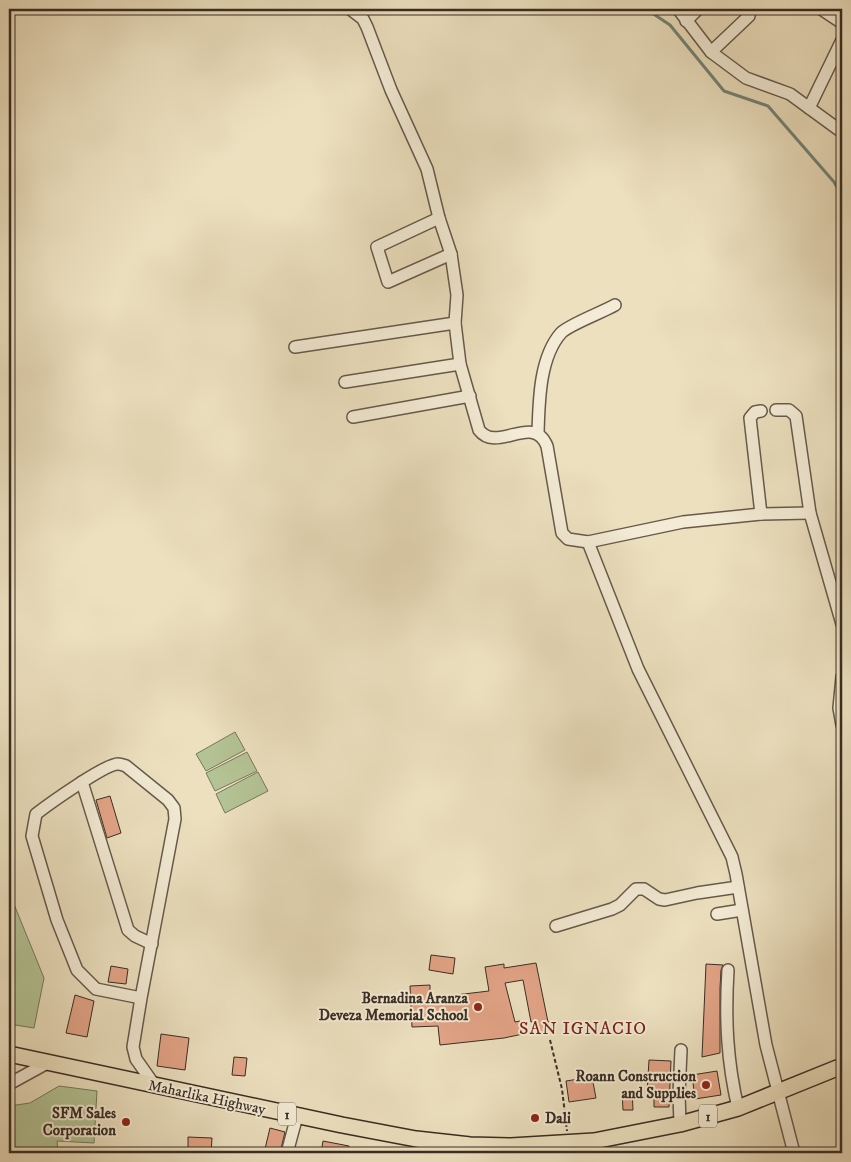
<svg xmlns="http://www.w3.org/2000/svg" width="851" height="1162" viewBox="0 0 851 1162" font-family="'IM FELL DW Pica',serif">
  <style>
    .green { fill: #b4c395; stroke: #76785c }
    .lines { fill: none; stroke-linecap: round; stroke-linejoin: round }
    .stream { stroke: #738377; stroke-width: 3 }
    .building { fill: #e3a487; stroke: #392d24 }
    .minor-casing { stroke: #665a4b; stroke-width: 14 }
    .major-casing { stroke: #392d24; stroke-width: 18 }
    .path { stroke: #392d24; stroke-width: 2; stroke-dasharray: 4 2.5; stroke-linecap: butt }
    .minor { stroke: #f3ebd5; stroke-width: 11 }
    .major { stroke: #ece0bf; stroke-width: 15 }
    .poi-dot { fill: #8f2418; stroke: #f3ebd5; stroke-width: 2 }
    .labels { text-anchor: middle; stroke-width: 4; stroke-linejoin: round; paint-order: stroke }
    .shield { fill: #f3ebd5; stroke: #716659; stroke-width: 1 }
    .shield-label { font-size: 14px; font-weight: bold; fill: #392d24 }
    .poi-label { font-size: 15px; font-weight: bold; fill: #392d24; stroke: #f3ebd5; text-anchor: end }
    .street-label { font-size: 15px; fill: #392d24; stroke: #f3ebd5 }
    .quarter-label { font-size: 18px; letter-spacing: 1px; fill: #7a1f14; stroke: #f3ebd5 }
  </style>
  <rect width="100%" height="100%" fill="#ece0bf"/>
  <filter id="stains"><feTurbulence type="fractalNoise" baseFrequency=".004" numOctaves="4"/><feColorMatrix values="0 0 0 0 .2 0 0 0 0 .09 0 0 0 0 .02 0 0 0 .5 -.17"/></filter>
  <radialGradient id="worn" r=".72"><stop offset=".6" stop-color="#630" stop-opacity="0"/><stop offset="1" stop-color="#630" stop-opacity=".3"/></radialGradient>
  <!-- green -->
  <g class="green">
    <polygon points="235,732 245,750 206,771 196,754"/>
    <polygon points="247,752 257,771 215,791 206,773"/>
    <polygon points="258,772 268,791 225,813 216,794"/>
    <polygon points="9,892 44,978 34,1028 9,1024"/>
    <polygon points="59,1086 97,1091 94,1143 57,1141 58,1153 9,1153 9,1106 30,1103"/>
  </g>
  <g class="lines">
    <!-- stream -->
    <polyline class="stream" points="646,9 670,25 724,91 768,106 834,182 842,196"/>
  </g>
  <!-- building -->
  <g class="building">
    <polygon points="110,796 121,833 107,838 96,800"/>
    <polygon points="431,955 455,958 453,974 429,970"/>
    <polygon points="536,963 548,1022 551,1022 553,1032 539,1035 536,1021 531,1022 523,980 505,983 515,1022 520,1021 523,1034 504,1038 440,1045 438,1026 412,1027 410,986 430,985 430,998 489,991 485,967 504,964 504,968"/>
    <polygon points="706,964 723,965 721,970 720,988 720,1053 702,1057"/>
    <polygon points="111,966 128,969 126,984 108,982"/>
    <polygon points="75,995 94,1001 87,1037 66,1033"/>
    <polygon points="161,1034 189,1038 185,1070 157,1066"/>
    <polygon points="234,1057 247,1058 245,1076 232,1075"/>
    <polygon points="649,1060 671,1061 669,1107 654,1107 654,1094 647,1093"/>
    <polygon points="717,1071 721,1095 695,1099 692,1075"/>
    <polygon points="592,1077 596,1098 569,1102 566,1081"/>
    <polygon points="632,1090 633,1110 623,1110 622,1091"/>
    <polygon points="270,1128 285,1132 280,1153 264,1153"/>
    <polygon points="188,1137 212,1138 211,1153 188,1153"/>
    <polygon points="323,1141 349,1146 348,1153 321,1153"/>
  </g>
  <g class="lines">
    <defs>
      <g id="minor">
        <path d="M350,9L363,19L367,27L391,90L427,169L439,218L451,254L457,295L455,323L460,364L479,430C497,454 533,412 547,446L562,533L568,539L588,542L638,669L732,857L736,874L766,1045L794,1153"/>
        <polyline points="678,9 711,52 746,78 790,94 842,132"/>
        <polyline points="821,9 842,23"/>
        <polyline points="686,21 698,9"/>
        <polyline points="711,52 749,16 750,9"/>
        <polyline points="809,108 842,40"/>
        <polyline points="439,218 377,247 388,282 451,254"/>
        <polyline points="295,347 455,323"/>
        <polyline points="345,382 460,364"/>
        <polyline points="776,410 789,410 796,416 810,513 842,624"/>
        <polyline points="353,417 470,396"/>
        <path d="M538,433C539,403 539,358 561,333C568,325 603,312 615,305"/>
        <polyline points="761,514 750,418 755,412 761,411"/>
        <polyline points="588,542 683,522 761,514 810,513"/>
        <polyline points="842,677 839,708 842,725"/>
        <polyline points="82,782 128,930 135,936 152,944"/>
        <polyline points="717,914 742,910"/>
        <polyline points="556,926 612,909 620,905 636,889 644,889 659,899 665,900 697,893 738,887"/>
        <path d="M728,970C725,1019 727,1061 738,1108"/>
        <path d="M141,998L96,989L77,970L57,920L32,836L36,814C49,804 105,764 118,764C121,764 123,765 126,766L168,800L174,808L175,819L141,998L133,1047L136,1059L155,1086"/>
        <polyline points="9,1084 49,1062"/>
        <polyline points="680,1124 679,1094 681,1050"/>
        <polyline points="287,1153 297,1116"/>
      </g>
      <polyline id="major" points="9,1054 342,1125 416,1139 470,1145 511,1146 594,1141 680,1124 738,1108 842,1066"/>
    </defs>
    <!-- minor casing -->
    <use href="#minor" class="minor-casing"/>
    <!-- major casing -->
    <use href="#major" class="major-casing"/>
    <!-- path -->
    <polyline class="path" points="550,1040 562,1089 567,1131"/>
    <!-- minor -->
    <use href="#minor" class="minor"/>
    <!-- major -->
    <use href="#major" class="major"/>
  </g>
  <!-- markers -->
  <g class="poi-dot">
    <circle cx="478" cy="1007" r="5"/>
    <circle cx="706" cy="1085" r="5"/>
    <circle cx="535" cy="1118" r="5"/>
    <circle cx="126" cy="1122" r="5"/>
  </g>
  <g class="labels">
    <!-- shield labels -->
    <g class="shield">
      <rect x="278" y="1102.5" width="18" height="23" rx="4"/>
      <rect x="699" y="1104.5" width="18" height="23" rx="4"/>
    </g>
    <g class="shield-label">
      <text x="287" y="1119">1</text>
      <text x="708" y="1121">1</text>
    </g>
    <!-- poi labels -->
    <g class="poi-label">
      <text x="468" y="1003">Bernadina Aranza<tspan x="468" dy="17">Deveza Memorial School</tspan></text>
      <text x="696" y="1081">Roann Construction<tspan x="696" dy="17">and Supplies</tspan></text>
      <text x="116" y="1118">SFM Sales<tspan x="116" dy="17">Corporation</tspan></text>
      <text x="545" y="1123" text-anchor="start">Dali</text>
    </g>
    <!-- street labels -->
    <g class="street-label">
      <text transform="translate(207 1097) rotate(12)" y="5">Maharlika Highway</text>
    </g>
    <!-- quarter labels -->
    <g class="quarter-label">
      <text x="583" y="1034">SAN IGNACIO</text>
    </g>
  </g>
  <!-- margin -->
  <rect width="851" height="1162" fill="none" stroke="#ece0bf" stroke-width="30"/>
  <rect x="10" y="10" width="831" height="1142" fill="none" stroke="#392d24" stroke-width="2.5"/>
  <rect x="15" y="15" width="821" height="1132" fill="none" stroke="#392d24"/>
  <rect width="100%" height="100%" filter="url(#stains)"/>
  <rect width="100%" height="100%" fill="url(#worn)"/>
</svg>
